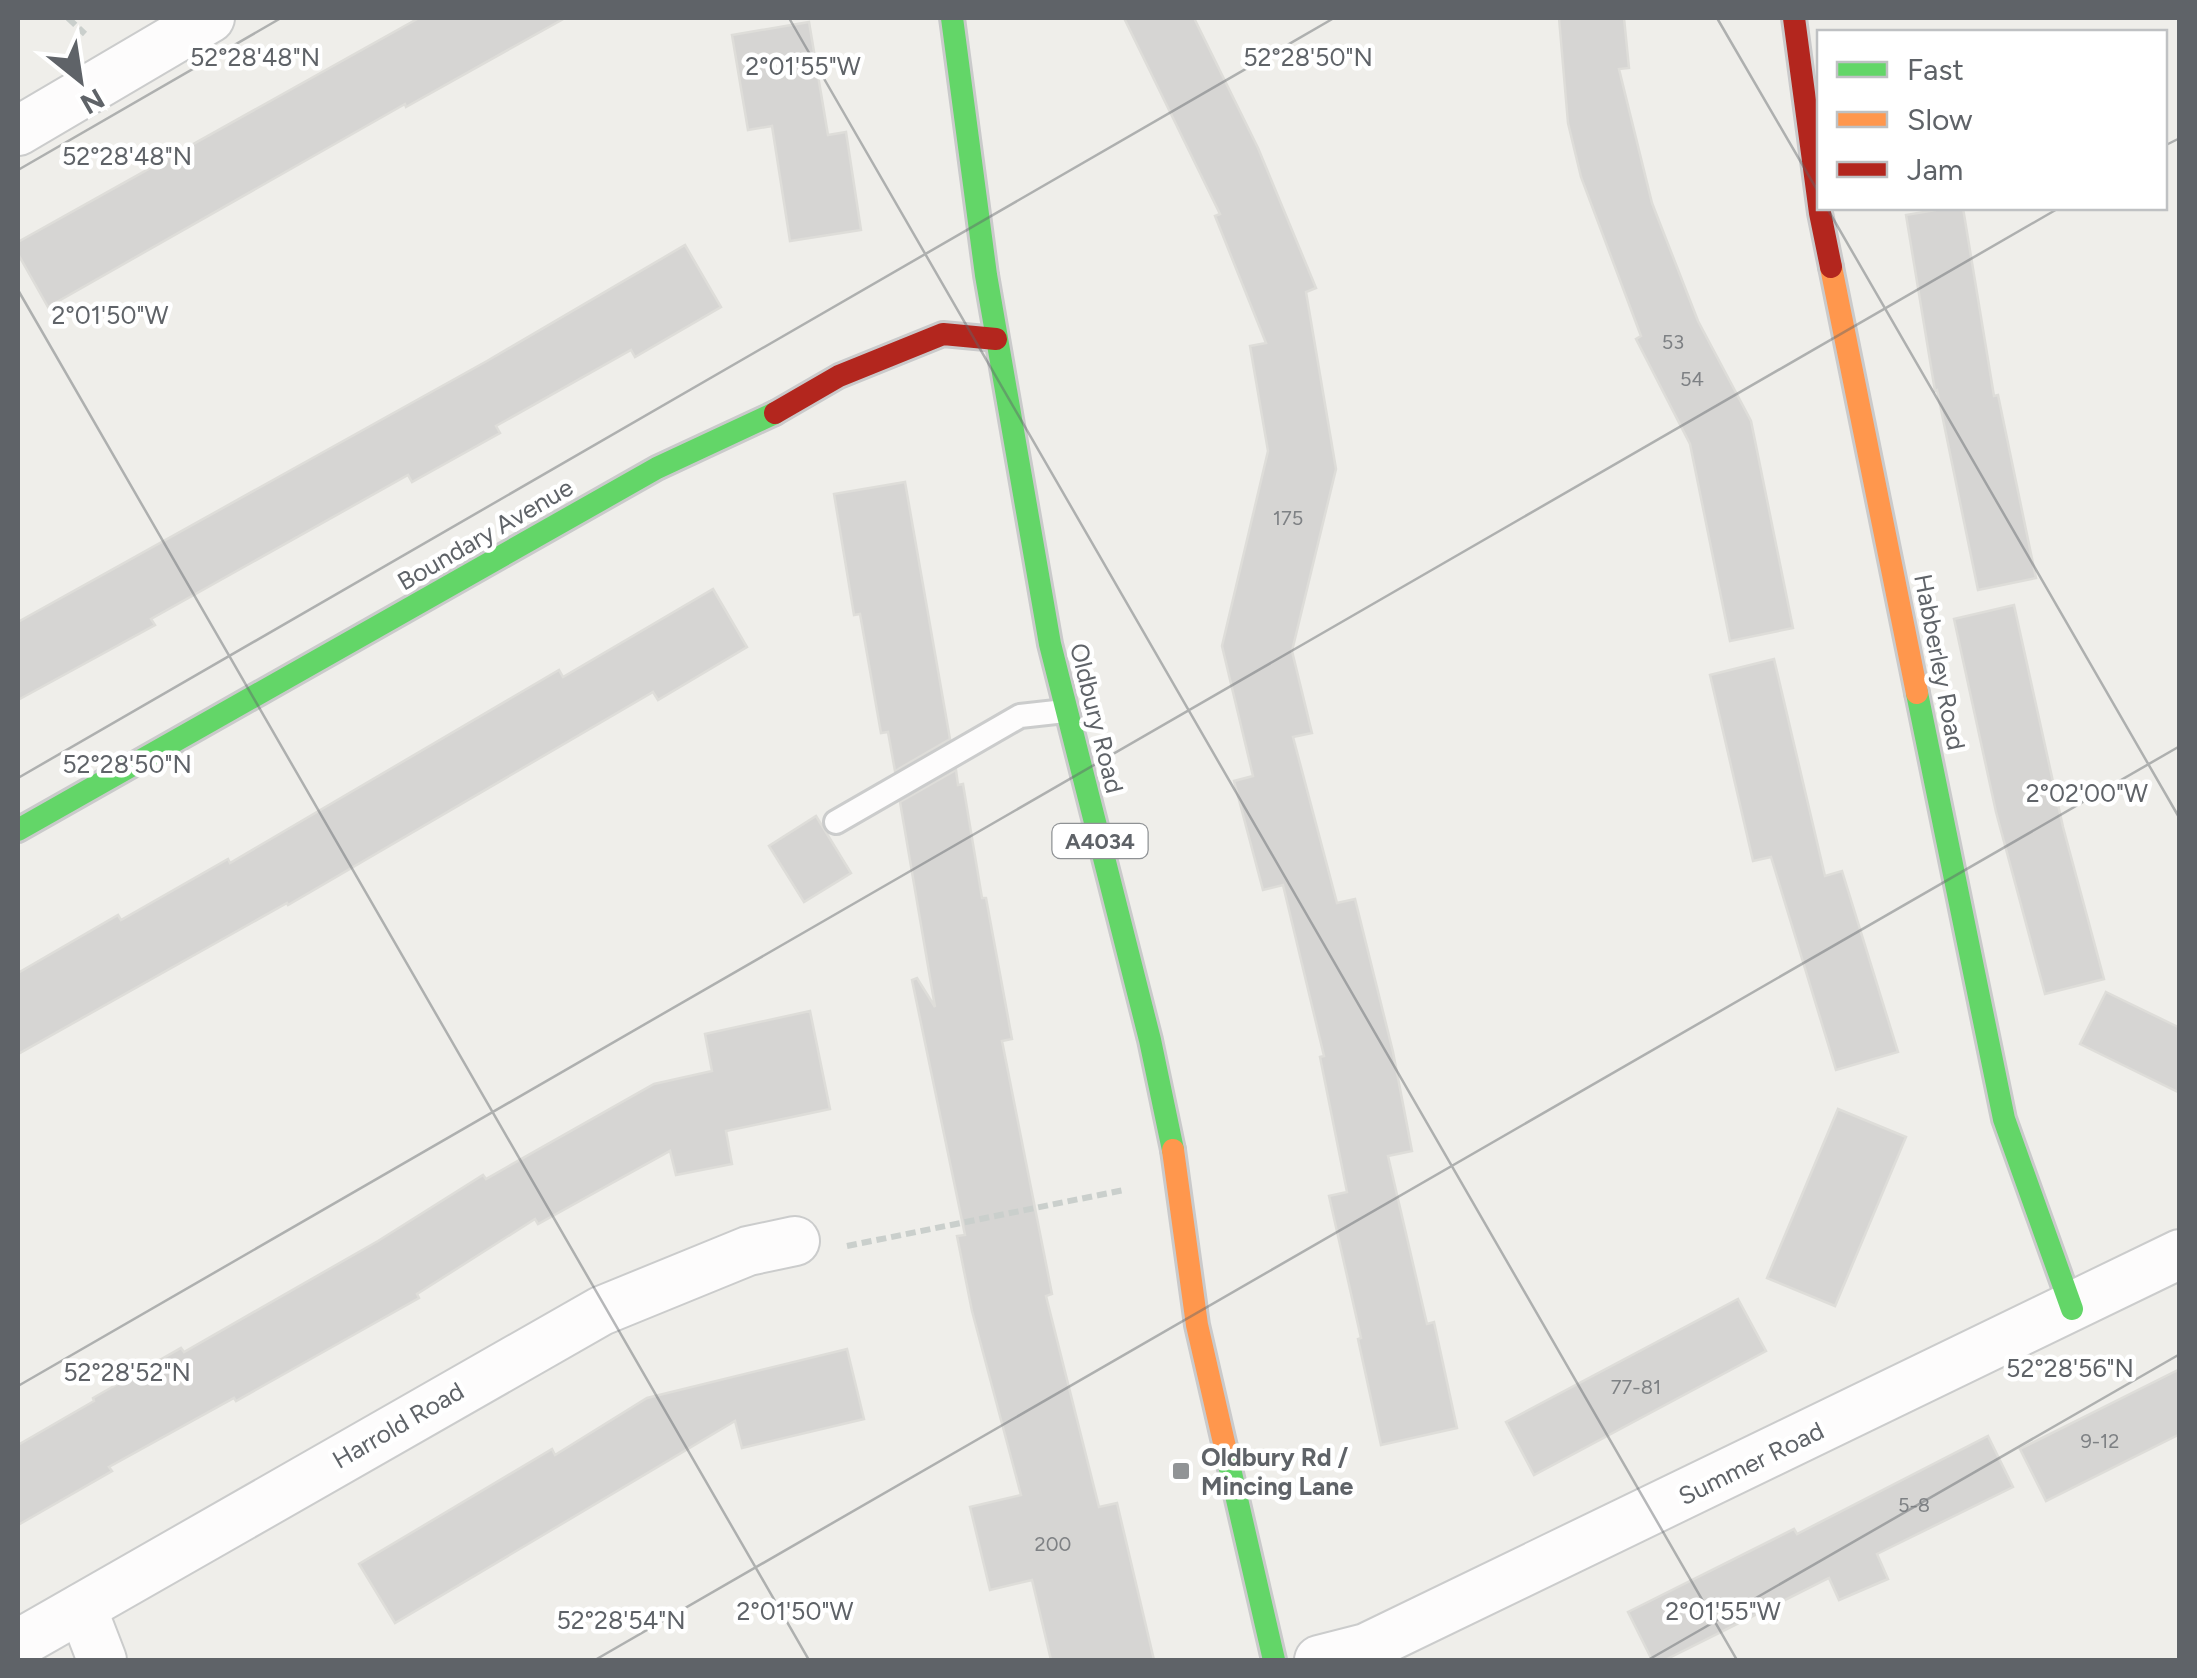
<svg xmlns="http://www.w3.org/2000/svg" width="2197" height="1678" viewBox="0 0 2197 1678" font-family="Figtree,sans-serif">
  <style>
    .building { fill: #d6d5d3; stroke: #deddd9; stroke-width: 2.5 }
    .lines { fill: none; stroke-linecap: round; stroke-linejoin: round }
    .lane-casing { stroke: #cbcccc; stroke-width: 28 }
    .street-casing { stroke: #cbcccc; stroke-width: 52 }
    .fast-casing { stroke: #cacacb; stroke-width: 28 }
    .slow-casing { stroke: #cacacb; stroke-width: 28 }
    .jam-casing { stroke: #cacacb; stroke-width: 28 }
    .path { stroke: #cacfcc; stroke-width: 6; stroke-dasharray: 10 5; stroke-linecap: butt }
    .lane { stroke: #fdfcfc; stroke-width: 22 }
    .street { stroke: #fdfcfc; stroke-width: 48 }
    .fast { stroke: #63d668; stroke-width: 22 }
    .slow { stroke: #ff974d; stroke-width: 22 }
    .jam { stroke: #b3261e; stroke-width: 22 }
    .ticks { fill: none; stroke: #5f6368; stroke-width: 2.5; stroke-opacity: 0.45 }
    .poi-dot { fill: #919496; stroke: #fff; stroke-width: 4 }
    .labels { text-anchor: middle; stroke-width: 9; stroke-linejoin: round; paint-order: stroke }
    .number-label { font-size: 20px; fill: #7e8184 }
    .shield { fill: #fff; stroke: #8f9295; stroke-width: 2.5 }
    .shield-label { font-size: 22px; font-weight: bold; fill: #5f6368 }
    .street-label { font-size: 25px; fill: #5f6368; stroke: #fff }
    .poi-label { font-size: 25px; font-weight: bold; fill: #5f6368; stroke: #fff; text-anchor: start }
    .ticks-label { font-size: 25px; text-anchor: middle; fill: #5f6368; stroke: #fff; stroke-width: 9; stroke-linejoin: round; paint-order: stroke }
  </style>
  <rect width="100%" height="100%" fill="#efeeea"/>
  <!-- building -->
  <g class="building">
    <polygon points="419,18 565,18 406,107 405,104 48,307 18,254 18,242"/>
    <polygon points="1124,18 1194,18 1258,148 1316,288 1306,292 1336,469 1292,651 1312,733 1293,737 1337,903 1355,899 1393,1052 1412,1151 1388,1156 1427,1324 1434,1322 1457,1428 1381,1445 1358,1339 1361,1338 1329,1196 1347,1192 1320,1057 1324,1056 1283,885 1263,890 1234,781 1253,776 1222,646 1268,451 1250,346 1266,343 1215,216 1220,214"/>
    <polygon points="1559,18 1624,18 1629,68 1619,69 1652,203 1698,321 1751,421 1793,628 1730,641 1690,444 1636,339 1641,336 1581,177 1568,123"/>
    <polygon points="809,22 828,135 846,132 861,230 790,241 772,126 748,130 732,35"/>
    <polygon points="1947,208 1963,208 1994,396 1998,395 2036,578 1978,590 1937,390 1935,391 1906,215"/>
    <polygon points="685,245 721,307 635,357 631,350 496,426 500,433 412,482 408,475 151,619 155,625 18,700 18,622 487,361"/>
    <polygon points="905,482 950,739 895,771 888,732 881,733 860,614 854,615 834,494"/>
    <polygon points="713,589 747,647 658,700 653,692 288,905 287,903 18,1054 18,973 118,915 121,920 228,859 230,863 559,670 563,677"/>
    <polygon points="2014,605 2063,827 2104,979 2045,994 1996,812 1954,619"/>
    <polygon points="1774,659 1825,876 1842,871 1898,1052 1836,1070 1771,857 1753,861 1710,675"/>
    <polygon points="956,770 958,785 963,784 982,898 986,898 1012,1039 1002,1041 1052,1294 1046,1296 1099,1507 1117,1503 1154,1660 1051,1660 1032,1580 990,1590 970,1507 1021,1495 972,1311 957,1236 965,1235 912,980 917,978 935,1007 900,802"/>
    <polygon points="816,816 851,873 804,902 769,846"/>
    <polygon points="2106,992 2180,1028 2180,1093 2080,1044"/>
    <polygon points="810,1011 830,1109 726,1131 732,1164 676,1175 670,1151 538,1224 535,1219 417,1294 419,1298 236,1401 234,1398 109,1467 112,1471 18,1525 18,1445 94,1401 93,1398 181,1348 184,1352 378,1241 483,1175 486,1179 654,1084 712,1071 705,1034"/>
    <polygon points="1838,1109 1906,1137 1835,1306 1767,1278"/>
    <polygon points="1738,1299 1766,1351 1534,1475 1506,1422"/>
    <polygon points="847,1349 864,1419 742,1448 735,1421 395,1623 359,1564 552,1449 555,1455 647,1398"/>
    <polygon points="2180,1369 2180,1434 2046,1501 2020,1449"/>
    <polygon points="1988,1436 2013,1487 1877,1554 1888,1579 1839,1600 1829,1578 1665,1660 1652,1660 1628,1612 1794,1529 1797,1534"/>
  </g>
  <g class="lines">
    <defs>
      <polyline id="lane" points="836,822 1020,716 1065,711"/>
      <g id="street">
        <polyline points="18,131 210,18"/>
        <polyline points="82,1608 102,1660"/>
        <polyline points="18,1644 601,1311 748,1251 795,1241"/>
        <polyline points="1319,1660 1366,1648 2180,1254"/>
      </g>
      <g id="fast">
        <polyline points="952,18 986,275 1050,644 1150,1040 1173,1150"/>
        <polyline points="1917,693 2004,1119 2072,1309"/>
        <polyline points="18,830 657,468 775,413"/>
        <polyline points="1225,1447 1274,1660"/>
      </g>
      <g id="slow">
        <polyline points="1831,267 1917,693"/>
        <polyline points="1173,1150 1197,1325 1225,1447"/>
      </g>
      <g id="jam">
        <polyline points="1794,18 1820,213 1831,267"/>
        <polyline points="775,413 839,376 943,334 996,339"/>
      </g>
    </defs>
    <!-- lane casing -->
    <use href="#lane" class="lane-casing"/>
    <!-- street casing -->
    <use href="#street" class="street-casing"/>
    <!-- fast casing -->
    <use href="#fast" class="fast-casing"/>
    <!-- slow casing -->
    <use href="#slow" class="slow-casing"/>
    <!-- jam casing -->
    <use href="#jam" class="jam-casing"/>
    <!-- path -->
    <g class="path">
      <polyline points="68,18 85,34"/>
      <polyline points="847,1246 1124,1190"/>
    </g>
    <!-- lane -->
    <use href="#lane" class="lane"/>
    <!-- street -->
    <use href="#street" class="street"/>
    <!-- fast -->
    <use href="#fast" class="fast"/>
    <!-- slow -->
    <use href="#slow" class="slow"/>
    <!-- jam -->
    <use href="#jam" class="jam"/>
  </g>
  <!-- ticks -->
  <path class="ticks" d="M789,18L1737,1660M1717,18L1820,195M2164,146L2180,138M18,170L281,18M1827,208L2180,819M18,290L809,1660M18,778L1334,18M18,1386L2059,208M595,1660L2180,746M1648,1660L2180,1354"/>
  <!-- markers -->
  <rect class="poi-dot" x="1171" y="1461" width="20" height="20" rx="5"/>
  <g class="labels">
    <!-- number labels -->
    <g class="number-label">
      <text x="1673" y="349">53</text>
      <text x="1692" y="386">54</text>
      <text x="1288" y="525">175</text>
      <text x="1636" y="1394">77-81</text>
      <text x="2100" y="1448">9-12</text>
      <text x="1914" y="1512">5-8</text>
      <text x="1053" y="1551">200</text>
    </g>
    <!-- shield labels -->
    <rect class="shield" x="1052.5" y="824" width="95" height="34" rx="8"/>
    <g class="shield-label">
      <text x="1100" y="849">A4034</text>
    </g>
    <!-- street labels -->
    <g class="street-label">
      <text transform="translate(485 534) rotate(-30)" y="9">Boundary Avenue</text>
      <text transform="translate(1940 662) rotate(79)" y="9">Habberley Road</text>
      <text transform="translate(1097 718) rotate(76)" y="9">Oldbury Road</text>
      <text transform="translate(398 1425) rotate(-30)" y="9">Harrold Road</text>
      <text transform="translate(1751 1463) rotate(-26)" y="9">Summer Road</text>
    </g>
    <!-- poi labels -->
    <g class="poi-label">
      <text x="1201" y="1466">Oldbury Rd /<tspan x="1201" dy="29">Mincing Lane</tspan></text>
    </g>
  </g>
  <g class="ticks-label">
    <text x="255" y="66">52°28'48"N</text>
    <text x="1308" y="66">52°28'50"N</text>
    <text x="803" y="75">2°01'55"W</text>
    <text x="127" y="165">52°28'48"N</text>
    <text x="110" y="324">2°01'50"W</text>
    <text x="127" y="773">52°28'50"N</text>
    <text x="2087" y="802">2°02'00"W</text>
    <text x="2070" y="1377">52°28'56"N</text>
    <text x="127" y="1381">52°28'52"N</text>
    <text x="795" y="1620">2°01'50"W</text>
    <text x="1723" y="1620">2°01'55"W</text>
    <text x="621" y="1629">52°28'54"N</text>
  </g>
  <!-- border -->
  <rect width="2197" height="1678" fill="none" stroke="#5f6368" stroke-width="40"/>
  <!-- legend -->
  <rect x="1817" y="30" width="350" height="180" fill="#ffffff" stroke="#bfc1c3" stroke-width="2.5"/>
  <rect x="1837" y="62" width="50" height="15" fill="#63d668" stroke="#bfc1c3" stroke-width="2.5"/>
  <text x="1907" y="80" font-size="30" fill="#5f6368">Fast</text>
  <rect x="1837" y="112" width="50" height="15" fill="#ff974d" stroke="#bfc1c3" stroke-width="2.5"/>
  <text x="1907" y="130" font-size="30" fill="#5f6368">Slow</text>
  <rect x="1837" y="162" width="50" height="15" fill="#b3261e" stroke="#bfc1c3" stroke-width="2.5"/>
  <text x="1907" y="180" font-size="30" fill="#5f6368">Jam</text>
  <!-- north arrow -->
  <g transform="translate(80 80) rotate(150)" stroke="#ffffff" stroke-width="8" paint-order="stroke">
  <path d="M0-8L18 38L0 25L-18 38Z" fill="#5f6368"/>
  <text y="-15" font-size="28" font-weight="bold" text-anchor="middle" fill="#5f6368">N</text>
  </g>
</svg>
